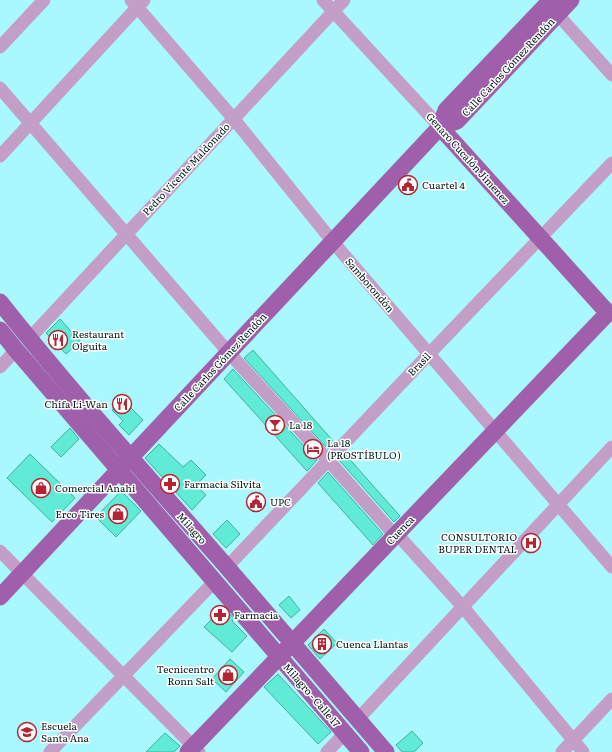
<svg xmlns="http://www.w3.org/2000/svg" width="612" height="752" viewBox="0 0 612 752" font-family="Literata,serif">
  <style>
    .building { fill: #60ebd7; stroke: #47ae9f }
    .lines { fill: none; stroke-linecap: round; stroke-linejoin: round }
    .minor { stroke: #c39fc8; stroke-width: 13 }
    .major { stroke: #a05faa; stroke-width: 17 }
    .labels { text-anchor: middle; stroke-width: 3; stroke-linejoin: round; paint-order: stroke }
    .street-label { font-size: 10px; fill: #021719; stroke: #fff }
    .poi-label { font-size: 10px; fill: #021719; stroke: #fff; text-anchor: start }
  </style>
  <rect width="100%" height="100%" fill="#a8f8fe"/>
  <!-- building -->
  <g class="building">
    <polygon points="60,319 80,341 66,354 46,333"/>
    <polygon points="253,350 334,442 328,449 244,358"/>
    <polygon points="233,369 317,460 307,471 224,379"/>
    <polygon points="122,399 143,420 129,435 119,425 123,421 112,410"/>
    <polygon points="70,428 79,439 61,457 51,447"/>
    <polygon points="159,444 183,467 191,460 206,475 196,485 206,495 192,510 145,458"/>
    <polygon points="30,454 75,498 52,522 7,478"/>
    <polygon points="345,454 400,516 394,522 339,460"/>
    <polygon points="328,472 383,534 373,545 318,483"/>
    <polygon points="121,491 141,511 116,537 96,517"/>
    <polygon points="254,493 265,503 258,511 247,501"/>
    <polygon points="227,520 240,534 226,548 213,534"/>
    <polygon points="289,596 300,610 291,618 279,605"/>
    <polygon points="224,607 234,619 232,621 247,636 232,652 204,627"/>
    <polygon points="324,629 337,643 320,659 308,645"/>
    <polygon points="230,659 244,672 226,692 212,679"/>
    <polygon points="278,674 331,732 318,744 264,687"/>
    <polygon points="412,731 423,743 414,752 402,752 396,745"/>
    <polygon points="165,733 180,746 174,752 146,752"/>
  </g>
  <g class="lines">
    <!-- minor -->
    <g class="minor">
      <polyline points="131,0 233,118 333,242 612,567"/>
      <polyline points="323,0 440,127"/>
      <polyline points="551,7 612,75"/>
      <polyline points="0,47 44,0"/>
      <polyline points="0,88 229,353 328,460 391,531 397,534 463,607 583,752"/>
      <polyline points="0,156 144,0"/>
      <polyline points="29,339 344,0"/>
      <polyline points="0,367 16,350"/>
      <polyline points="0,551 199,752"/>
      <polyline points="227,567 429,354 612,163"/>
      <polyline points="358,719 612,447"/>
      <polyline points="50,752 215,581"/>
      <polyline points="327,752 345,733"/>
      <polyline points="562,752 612,699"/>
    </g>
    <!-- major -->
    <g class="major">
      <polyline points="440,127 457,121 571,0"/>
      <path d="M0,302C72,393 150,479 226,566C280,628 333,690 386,752"/>
      <polyline points="0,330 16,350 361,752"/>
      <polyline points="0,597 440,127 446,110 551,0"/>
      <polyline points="188,752 608,313 440,127"/>
    </g>
  </g>
  <!-- icons -->
  <defs>
    <symbol id="civic-ring" viewBox="-11 -11 22 22"><circle r="9.5" fill="#fff" stroke="#b52432" stroke-width="1.5"/><path d="M-.6-6.5H3V-4.5H.6V-3L4-1V1h2V6H-6V1h2V-1L-.6-3ZM-1.2 2.5V6h2.4V2.5Z" fill="#b52432"/></symbol>
    <symbol id="restaurant-ring" viewBox="-11 -11 22 22"><circle r="9.5" fill="#fff" stroke="#b52432" stroke-width="1.5"/><path d="M-5-6h1v4h1v-4h1v4h1v-4h1v5L-1.5 .5V6h-2V.5L-5-1ZM5-6V6H3V1.5H1.5Q1.5-4 5-6Z" fill="#b52432"/></symbol>
    <symbol id="bar-ring" viewBox="-11 -11 22 22"><circle r="9.5" fill="#fff" stroke="#b52432" stroke-width="1.5"/><path d="M-6-5H6L.8 .8V4.5H3.5V6h-7V4.5H-.8V.8Z" fill="#b52432"/></symbol>
    <symbol id="hotel-ring" viewBox="-11 -11 22 22"><circle r="9.5" fill="#fff" stroke="#b52432" stroke-width="1.5"/><path d="M-6-4.5h1.5V1H6V5H4.5V3h-9V5H-6ZM-4 0a1.8 1.8 0 1 1 3.6 0ZM.5 0V-2.5h3Q6-2.5 6 0Z" fill="#b52432"/></symbol>
    <symbol id="pharmacy-ring" viewBox="-11 -11 22 22"><circle r="9.5" fill="#fff" stroke="#b52432" stroke-width="1.5"/><path d="M-2-6h4v4h4v4h-4v4h-4v-4h-4v-4h4Z" fill="#b52432"/></symbol>
    <symbol id="shop-ring" viewBox="-11 -11 22 22"><circle r="9.5" fill="#fff" stroke="#b52432" stroke-width="1.5"/><path d="M-5-2.5h2.3a2.7 3.5 0 0 1 5.4 0H5L5.5 6h-11ZM-1.5-2.5h3a1.5 2.3 0 0 0-3 0Z" fill="#b52432"/></symbol>
    <symbol id="hospital-ring" viewBox="-11 -11 22 22"><circle r="9.5" fill="#fff" stroke="#b52432" stroke-width="1.5"/><path d="M-5-5h3v3.5h4V-5h3V5h-3V1.5h-4V5h-3Z" fill="#b52432"/></symbol>
    <symbol id="building-ring" viewBox="-11 -11 22 22"><circle r="9.5" fill="#fff" stroke="#b52432" stroke-width="1.5"/><path d="M-4-6H4V6H1V3H-1V6H-4ZM-2.5-4.3h1.7v1.8h-1.7ZM.8-4.3h1.7v1.8H.8ZM-2.5-1h1.7V.8h-1.7ZM.8-1h1.7V.8H.8Z" fill="#b52432"/></symbol>
    <symbol id="school-ring" viewBox="-11 -11 22 22"><circle r="9.5" fill="#fff" stroke="#b52432" stroke-width="1.5"/><path d="M0-5L7-2L0 1L-7-2ZM-4 1L0 2.5L4 1V4Q0 6-4 4Z" fill="#b52432"/></symbol>
  </defs>
  <g fill-rule="evenodd">
    <use href="#civic-ring" x="397" y="174" width="22" height="22"/>
    <use href="#restaurant-ring" x="47" y="329" width="22" height="22"/>
    <use href="#restaurant-ring" x="111" y="393" width="22" height="22"/>
    <use href="#bar-ring" x="264" y="414" width="22" height="22"/>
    <use href="#hotel-ring" x="302" y="438" width="22" height="22"/>
    <use href="#pharmacy-ring" x="159" y="473" width="22" height="22"/>
    <use href="#shop-ring" x="30" y="477" width="22" height="22"/>
    <use href="#civic-ring" x="245" y="491" width="22" height="22"/>
    <use href="#shop-ring" x="107" y="503" width="22" height="22"/>
    <use href="#hospital-ring" x="520" y="532" width="22" height="22"/>
    <use href="#pharmacy-ring" x="209" y="604" width="22" height="22"/>
    <use href="#building-ring" x="311" y="633" width="22" height="22"/>
    <use href="#shop-ring" x="217" y="664" width="22" height="22"/>
    <use href="#school-ring" x="16" y="721" width="22" height="22"/>
  </g>
  <g class="labels">
    <!-- street labels -->
    <g class="street-label">
      <text transform="translate(508 67) rotate(-47)" y="4">Calle Carlos Gómez Rendón</text>
      <text transform="translate(468 158) rotate(48)" y="4">Genaro Cucalón Jimenez</text>
      <text transform="translate(186 169) rotate(-47)" y="4">Pedro Vicente Maldonado</text>
      <text transform="translate(370 285) rotate(49)" y="4">Samborondón</text>
      <text transform="translate(220 362) rotate(-47)" y="4">Calle Carlos Gómez Rendón</text>
      <text transform="translate(419 364) rotate(-46)" y="4">Brasil</text>
      <text transform="translate(192 528) rotate(48)" y="4">Milagro</text>
      <text transform="translate(400 530) rotate(-46)" y="4">Cuenca</text>
      <text transform="translate(312 695) rotate(49)" y="4">Milagro - Calle 17</text>
    </g>
    <!-- poi labels -->
    <g class="poi-label">
      <text x="422" y="189">Cuartel 4</text>
      <text x="72" y="338">Restaurant<tspan x="72" dy="12">Olguita</tspan></text>
      <text x="108" y="408" text-anchor="end">Chifa Li-Wan</text>
      <text x="289" y="429">La 18</text>
      <text x="327" y="447">La 18<tspan x="327" dy="12">(PROSTÍBULO)</tspan></text>
      <text x="184" y="488">Farmacia Silvita</text>
      <text x="55" y="492">Comercial Anahi</text>
      <text x="270" y="506">UPC</text>
      <text x="104" y="518" text-anchor="end">Erco Tires</text>
      <text x="517" y="541" text-anchor="end">CONSULTORIO<tspan x="517" dy="12">BUPER DENTAL</tspan></text>
      <text x="234" y="619">Farmacia</text>
      <text x="336" y="648">Cuenca Llantas</text>
      <text x="214" y="673" text-anchor="end">Tecnicentro<tspan x="214" dy="12">Ronn Salt</tspan></text>
      <text x="41" y="730">Escuela<tspan x="41" dy="12">Santa Ana</tspan></text>
    </g>
  </g>
</svg>
